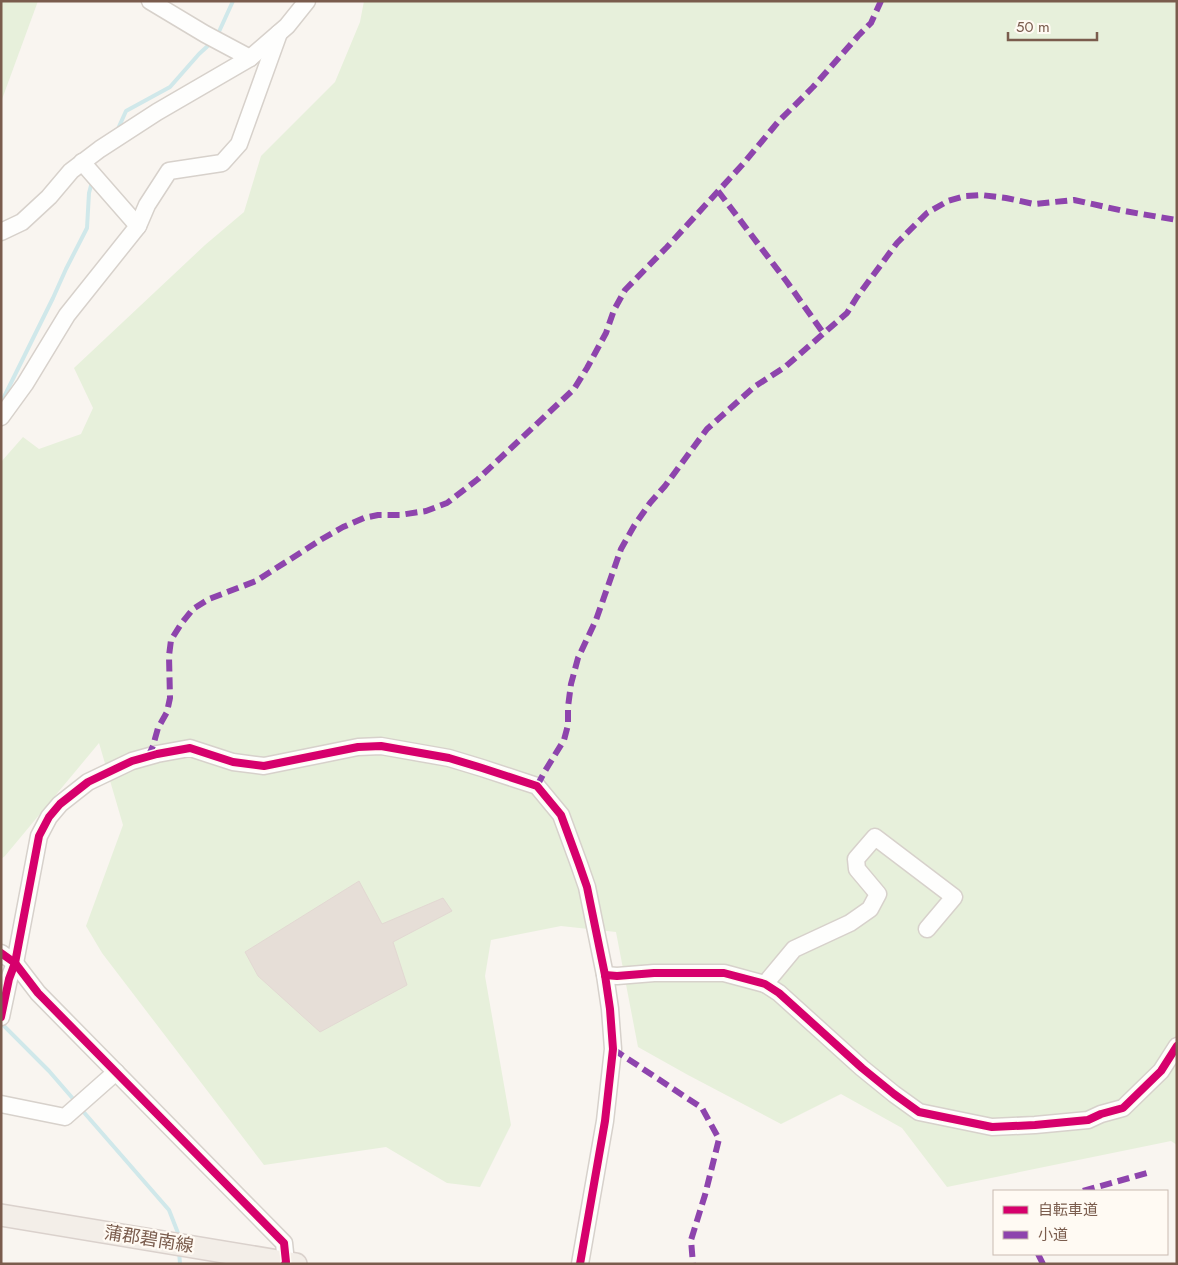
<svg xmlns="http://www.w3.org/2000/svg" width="1178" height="1265" viewBox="0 0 1178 1265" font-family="Jost,'Noto Sans JP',sans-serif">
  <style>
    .green { fill: #e7f0db }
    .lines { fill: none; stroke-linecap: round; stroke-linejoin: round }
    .stream { stroke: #d0e8ea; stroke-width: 4 }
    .building { fill: #e6ded7; stroke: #e2d8d2 }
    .minor-casing { stroke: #d7d1cb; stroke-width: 19 }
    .major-casing { stroke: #dad1cc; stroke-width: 24 }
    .minor { stroke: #fefefd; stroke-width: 16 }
    .major { stroke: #f3eee8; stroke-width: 21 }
    .quiet { stroke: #8e44ad; stroke-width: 6; stroke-dasharray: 12 6; stroke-linecap: butt }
    .cycleway-casing { stroke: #fffaf3; stroke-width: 11 }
    .cycleway { stroke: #d6006c; stroke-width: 8 }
    .labels { text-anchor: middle; stroke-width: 4.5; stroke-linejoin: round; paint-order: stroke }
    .street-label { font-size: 18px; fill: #7a5c4d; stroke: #fffaf3 }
  </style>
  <rect width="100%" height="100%" fill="#f9f5f0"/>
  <!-- green -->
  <g class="green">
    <polygon points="1,1 38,1 1,102"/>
    <polygon points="364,1 1177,1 1177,1145 1171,1141 947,1187 902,1128 841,1094 781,1124 688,1075 638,1047 616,932 561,926 491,940 485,976 511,1125 480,1187 447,1183 386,1147 264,1165 102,953 86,926 123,825 99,743 5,856 1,859 1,462 23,437 39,449 81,434 93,408 74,368 205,245 244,212 261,156 335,82 360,22"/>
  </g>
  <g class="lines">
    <!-- stream -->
    <g class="stream">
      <polyline points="217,36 233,1"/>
      <polyline points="117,131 126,111 170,87 199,54 211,43"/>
      <polyline points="1,403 53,298 66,269 87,228 89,193 92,182"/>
      <polyline points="1,1023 49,1071 75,1101"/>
      <polyline points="81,1109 169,1210 178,1233 178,1237"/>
      <polyline points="179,1251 180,1264"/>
    </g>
  </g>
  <!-- building -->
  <polygon class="building" points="359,881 382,924 443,898 452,911 393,942 407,985 320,1032 258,976 245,952"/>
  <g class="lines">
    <defs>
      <g id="minor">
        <polyline points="150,1 205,34 250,58"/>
        <polyline points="138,226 147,205 169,171 222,163 239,144 279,33"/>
        <polyline points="1,232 22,222 49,197 71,171 100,149 157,112 250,58 287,26 307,1"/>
        <polyline points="1,417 25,384 67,315 138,226 82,162"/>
        <polyline points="1,953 15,963 38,993 284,1243 286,1262 285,1264"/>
        <polyline points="605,975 617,976 654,973 724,973 765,984 779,993 862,1068 894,1094 919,1112 992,1127 1035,1125 1088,1120 1101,1114 1123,1108 1161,1071 1177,1046"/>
        <polyline points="765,984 794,949 850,923 870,909 878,894 857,869 856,859 875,837 954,897 927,929"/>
        <polyline points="1,1017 9,979 15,963 39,836 49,817 60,804 88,782 132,761 157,754 190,748 233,762 264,766 358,747 381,746 449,758 482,768 537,786 561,815 579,864 587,887 605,975 610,1009 613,1049 605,1121 580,1264"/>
        <polyline points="1,1104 65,1117 116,1072"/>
      </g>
      <polyline id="major" points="1,1215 296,1264"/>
    </defs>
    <!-- minor casing -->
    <use href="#minor" class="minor-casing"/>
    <!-- major casing -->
    <use href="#major" class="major-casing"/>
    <!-- minor -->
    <use href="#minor" class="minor"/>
    <!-- major -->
    <use href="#major" class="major"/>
    <!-- quiet -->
    <g class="quiet">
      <polyline points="718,191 787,282 824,334"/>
      <polyline points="148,757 153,746 158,728 167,712 170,698 169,656 171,640 181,624 193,609 209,599 256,581 322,539 343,527 364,518 378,515 400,515 426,511 447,503 478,479 574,389 587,368 606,333 614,310 625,290 667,247 743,164 778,122 813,87 858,36 871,23 881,1"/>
      <polyline points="537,786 545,771 564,740 568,725 568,707 571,684 578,658 596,620 621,549 634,526 650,503 665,486 707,429 754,387 785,367 847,313 857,297 897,243 927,213 948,201 965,196 981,195 1006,198 1034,204 1074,200 1124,211 1177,220"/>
      <polyline points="613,1049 702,1108 719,1139 705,1195 691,1240 693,1264"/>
      <polyline points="1083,1191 1147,1173"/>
      <polyline points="1038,1254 1043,1264"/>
    </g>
    <defs>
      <g id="cycleway">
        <polyline points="1,953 15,963 38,993 284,1243 286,1262 285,1264"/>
        <polyline points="605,975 617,976 654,973 724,973 765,984 779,993 862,1068 894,1094 919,1112 992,1127 1035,1125 1088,1120 1101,1114 1123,1108 1161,1071 1177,1046"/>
        <polyline points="1,1017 9,979 15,963 39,836 49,817 60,804 88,782 132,761 157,754 190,748 233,762 264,766 358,747 381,746 449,758 482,768 537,786 561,815 579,864 587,887 605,975 610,1009 613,1049 605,1121 580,1264"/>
      </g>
    </defs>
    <!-- cycleway casing -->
    <use href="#cycleway" class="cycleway-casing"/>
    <!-- cycleway -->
    <use href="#cycleway" class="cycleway"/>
  </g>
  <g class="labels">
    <!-- street labels -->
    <g class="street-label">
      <text transform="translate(149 1239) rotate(9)" y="6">蒲郡碧南線</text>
    </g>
  </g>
  <!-- border -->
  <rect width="1178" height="1265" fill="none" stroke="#7a5c4d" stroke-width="5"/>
  <!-- legend -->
  <rect x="993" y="1190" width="175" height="65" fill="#fffaf3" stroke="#cabbb1"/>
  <rect x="1003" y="1206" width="25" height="8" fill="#d6006c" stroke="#cabbb1"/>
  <text x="1038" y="1215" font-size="15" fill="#7a5c4d">自転車道</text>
  <rect x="1003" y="1231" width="25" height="8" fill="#8e44ad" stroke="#cabbb1"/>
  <text x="1038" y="1240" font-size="15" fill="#7a5c4d">小道</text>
  <!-- scale -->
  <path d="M1008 32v8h89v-8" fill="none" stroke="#7a5c4d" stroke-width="2.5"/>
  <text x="1016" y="32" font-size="15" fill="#7a5c4d" stroke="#fffaf3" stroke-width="4" paint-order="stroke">50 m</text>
</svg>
